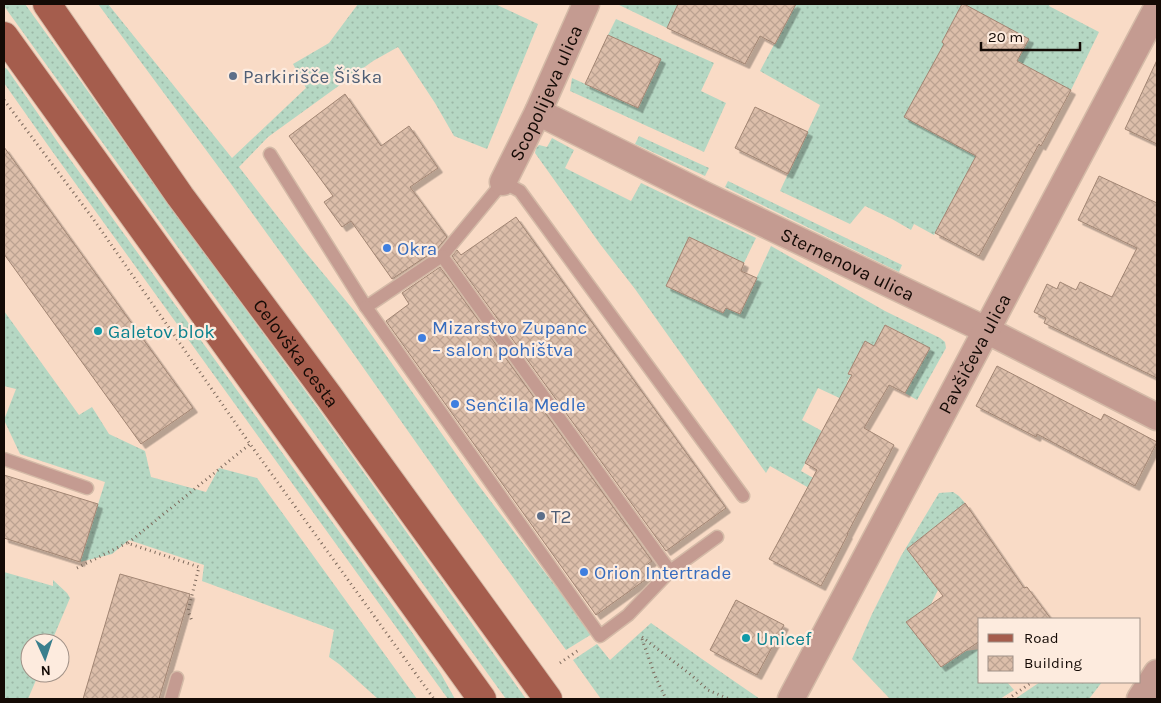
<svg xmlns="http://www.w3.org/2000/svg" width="1161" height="703" viewBox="0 0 1161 703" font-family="Karla,sans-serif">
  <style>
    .grass { fill: url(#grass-dots) }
    .building { fill: url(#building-cross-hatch); stroke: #a18573; filter: url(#shadow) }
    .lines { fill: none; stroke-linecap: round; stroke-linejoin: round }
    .service-casing { stroke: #d4baa7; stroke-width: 15 }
    .minor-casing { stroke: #d4baa7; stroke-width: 29 }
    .primary-casing { stroke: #d4baa7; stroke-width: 30 }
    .path { stroke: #7d6a5d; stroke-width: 3; stroke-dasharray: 1 4; stroke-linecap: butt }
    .service { stroke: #c49b91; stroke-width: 12 }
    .minor { stroke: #c49b91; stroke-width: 26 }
    .primary { stroke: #a55d4d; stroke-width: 28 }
    .service-dot { fill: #5c6f8a; stroke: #fdebde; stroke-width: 2 }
    .shop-dot { fill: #3f7fe0; stroke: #fdebde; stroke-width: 2 }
    .culture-dot { fill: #0f9aa8; stroke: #fdebde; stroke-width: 2 }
    .labels { text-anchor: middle; stroke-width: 4.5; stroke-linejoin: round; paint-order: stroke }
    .service-label { font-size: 19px; fill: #4e5e75; stroke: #fdebde; text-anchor: start }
    .street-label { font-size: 19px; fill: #140a05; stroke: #fdebde }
    .shop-label { font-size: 19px; fill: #366cbe; stroke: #fdebde; text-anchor: start }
    .culture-label { font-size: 19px; fill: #0d838f; stroke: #fdebde; text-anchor: start }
  </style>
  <defs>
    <pattern id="grass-dots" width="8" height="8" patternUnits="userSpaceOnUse" patternTransform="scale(1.25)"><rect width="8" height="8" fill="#b5d7c3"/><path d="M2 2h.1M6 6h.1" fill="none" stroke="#9bb7a6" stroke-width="1.8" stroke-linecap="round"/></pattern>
    <pattern id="building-cross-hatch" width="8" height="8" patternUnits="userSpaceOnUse" patternTransform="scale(1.25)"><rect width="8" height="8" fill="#dcbeaa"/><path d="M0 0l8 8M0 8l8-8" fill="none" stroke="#bca291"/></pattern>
    <filter id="shadow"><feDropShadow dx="4.5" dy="4.5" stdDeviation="0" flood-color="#0004"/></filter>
  </defs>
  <rect width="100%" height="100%" fill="#f9dbc6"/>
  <!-- grass -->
  <g class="grass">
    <polygon points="4,4 25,4 193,237 317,407 526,699 506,699 303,418 177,246 4,6"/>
    <polygon points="98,4 108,4 232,158 306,88 293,64 329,43 358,4 495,4 538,24 487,149 454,136 435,103 398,47 373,61 268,137 239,167 302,248 356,313 476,482 592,634 566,650 458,502 336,329 226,177"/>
    <polygon points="617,4 678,4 667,28"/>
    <polygon points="789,4 962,4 942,42 1001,74 905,117 949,141 978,153 934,235 914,224 911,230 892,219 865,206 850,224 780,191 820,105 760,71 794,7"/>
    <polygon points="964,4 1050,4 1049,6 1099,32 1071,90 1017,61 1028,39"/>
    <polygon points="616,19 714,63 701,91 726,103 704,152 570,91 572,78 638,108 660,59 608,35"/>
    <polygon points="4,67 7,69 59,144 411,631 441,674 455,699 448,699 52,151 4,83"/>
    <polygon points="639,136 709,168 705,176 635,144"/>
    <polygon points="552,138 574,150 565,168 631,201 641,183 756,238 744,263 689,237 666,286 723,313 726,308 740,314 771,246 885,311 940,338 945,342 946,348 917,400 905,393 929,348 886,325 874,346 865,342 848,373 851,375 847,382 857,387 848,402 818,388 802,420 822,431 801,471 859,504 855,514 770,466 766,473 635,289 600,244 535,153 536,148 539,145 547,147"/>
    <polygon points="728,181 902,265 899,272 725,187"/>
    <polygon points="4,311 79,415 92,407 109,434 145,451 151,477 206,492 219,468 257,478 417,699 378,699 339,664 329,657 334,630 202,581 204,565 129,540 112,554 80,562 105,482 20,454 4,420 16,389 4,386"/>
    <polygon points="953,492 959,496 965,503 907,549 938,590 931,604 906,622 941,667 966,651 980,649 980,682 1007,682 1014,690 1000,699 890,699 852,659 872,614 901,556 939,493"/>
    <polygon points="4,572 53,586 53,580 67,593 70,598 51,643 30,643 30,673 39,673 28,699 4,699"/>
    <polygon points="651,623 702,659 760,699 601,699 573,660 597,644 610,660"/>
    <polygon points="1040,682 1102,682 1089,699 1015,699"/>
  </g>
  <!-- building -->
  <g class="building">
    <polygon points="678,4 796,4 775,44 760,36 745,64 667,28"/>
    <polygon points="962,4 964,4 1029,39 1017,61 1071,90 1041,146 1039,144 979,256 935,233 976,156 904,117 944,44 942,42"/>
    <polygon points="608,35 661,59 638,108 585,84"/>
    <polygon points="1157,60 1157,144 1125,129"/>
    <polygon points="345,94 381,146 409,126 438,168 410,187 447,237 436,250 392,279 351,221 342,227 324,202 333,196 289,136"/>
    <polygon points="755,107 808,132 788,174 735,148"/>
    <polygon points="4,147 193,408 141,444 4,254"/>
    <polygon points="1099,176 1157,203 1157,378 1044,323 1046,318 1034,312 1047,284 1057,289 1060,282 1076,290 1080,282 1112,297 1137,248 1078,220"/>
    <polygon points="516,217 726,508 666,551 452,256 457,250 461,255"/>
    <polygon points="689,237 744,263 741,271 757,278 740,314 726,308 723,313 666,286"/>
    <polygon points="440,267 652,561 645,566 652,575 596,615 386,321 409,304 402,293"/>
    <polygon points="885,325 930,348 905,393 889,385 864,428 894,445 847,534 848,534 821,586 769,559 817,470 805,463 852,375 848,374 865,341 874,346"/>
    <polygon points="997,366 1101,420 1104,414 1157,442 1135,486 1037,434 1036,437 976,406"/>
    <polygon points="4,475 98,504 80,562 4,538"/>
    <polygon points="965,503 1024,588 1027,587 1051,619 980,619 980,641 941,667 906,622 943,596 907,549"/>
    <polygon points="120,574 190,594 159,699 83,699"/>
    <polygon points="736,600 784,625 757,675 710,650"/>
  </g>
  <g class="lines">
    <defs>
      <g id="service">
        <polyline points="270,154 366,307 442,256 503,182 520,191 743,496"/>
        <polyline points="442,256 670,571 717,537"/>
        <polyline points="366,307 600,636 628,615 670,571"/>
        <polyline points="4,459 87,488"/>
        <polyline points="171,699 177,678"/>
      </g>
      <g id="minor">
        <path id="s1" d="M538,112L702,194L986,330L1157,417"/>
        <path id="s2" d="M503,182L538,112L586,4"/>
        <path id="s3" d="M791,699L1157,8"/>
        <polyline points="1140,699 1157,673"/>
      </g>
      <g id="primary">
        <path id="s4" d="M47,4L180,196L328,395L548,699"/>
        <polyline points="4,36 482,699"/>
      </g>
    </defs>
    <!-- service casing -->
    <use href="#service" class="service-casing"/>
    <!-- minor casing -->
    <use href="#minor" class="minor-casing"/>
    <!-- primary casing -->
    <use href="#primary" class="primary-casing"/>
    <!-- path -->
    <g class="path">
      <polyline points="4,100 94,220 250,444 434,699"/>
      <polyline points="128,543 250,444"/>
      <polyline points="77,568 127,543 199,567 188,611 192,621"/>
      <polyline points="642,637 690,674 708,690 729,699"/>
      <polyline points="642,639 655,676 666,699"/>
      <polyline points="560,663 580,649"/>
      <polyline points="1008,699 1032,682"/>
    </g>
    <!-- service -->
    <use href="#service" class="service"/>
    <!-- minor -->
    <use href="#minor" class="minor"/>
    <!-- primary -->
    <use href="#primary" class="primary"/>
  </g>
  <!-- markers -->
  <g class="service-dot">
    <circle cx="233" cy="76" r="5"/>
    <circle cx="541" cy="516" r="5"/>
  </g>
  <g class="shop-dot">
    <circle cx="387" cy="248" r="5"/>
    <circle cx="422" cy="338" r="5"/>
    <circle cx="455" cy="404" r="5"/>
    <circle cx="584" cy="572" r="5"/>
  </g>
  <g class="culture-dot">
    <circle cx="98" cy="331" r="5"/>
    <circle cx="746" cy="638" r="5"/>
  </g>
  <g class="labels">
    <!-- service labels -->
    <g class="service-label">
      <text x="243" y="83">Parkirišče Šiška</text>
      <text x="551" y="523">T2</text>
    </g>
    <!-- street labels -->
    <g class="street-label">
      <text dy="7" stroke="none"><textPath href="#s2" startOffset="99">Scopolijeva ulica</textPath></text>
      <text dy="7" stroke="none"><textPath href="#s1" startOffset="345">Sternenova ulica</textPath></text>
      <text dy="7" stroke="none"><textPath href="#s4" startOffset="429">Celovška cesta</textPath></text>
      <text dy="7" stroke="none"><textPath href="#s3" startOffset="391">Pavšičeva ulica</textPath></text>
    </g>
    <!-- shop labels -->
    <g class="shop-label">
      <text x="397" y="255">Okra</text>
      <text x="432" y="334">Mizarstvo Zupanc<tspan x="432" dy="22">– salon pohištva</tspan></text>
      <text x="465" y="411">Senčila Medle</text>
      <text x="594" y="579">Orion Intertrade</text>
    </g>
    <!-- culture labels -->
    <g class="culture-label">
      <text x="108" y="338">Galetov blok</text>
      <text x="756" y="645">Unicef</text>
    </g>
  </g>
  <!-- border -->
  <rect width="1161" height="703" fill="none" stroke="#140a05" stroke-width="10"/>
  <!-- legend -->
  <rect x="978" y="618" width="162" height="65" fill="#fdebde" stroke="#a09187"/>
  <rect x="988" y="634" width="25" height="8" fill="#a55d4d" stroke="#a09187"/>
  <text x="1024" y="643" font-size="15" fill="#140a05">Road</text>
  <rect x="988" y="656" width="25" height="15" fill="url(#building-cross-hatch)" stroke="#a09187"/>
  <text x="1024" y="668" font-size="15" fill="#140a05">Building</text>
  <!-- north arrow -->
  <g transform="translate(45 658) rotate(177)"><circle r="24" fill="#fdebde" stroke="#a09187"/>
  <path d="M0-4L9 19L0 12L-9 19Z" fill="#3a7f8d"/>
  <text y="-8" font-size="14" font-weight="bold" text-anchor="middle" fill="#140a05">N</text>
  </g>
  <!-- scale -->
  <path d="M981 42v8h99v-8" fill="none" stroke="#140a05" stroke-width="2.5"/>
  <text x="988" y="42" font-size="15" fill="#140a05" stroke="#fdebde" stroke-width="4" paint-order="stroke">20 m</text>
</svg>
